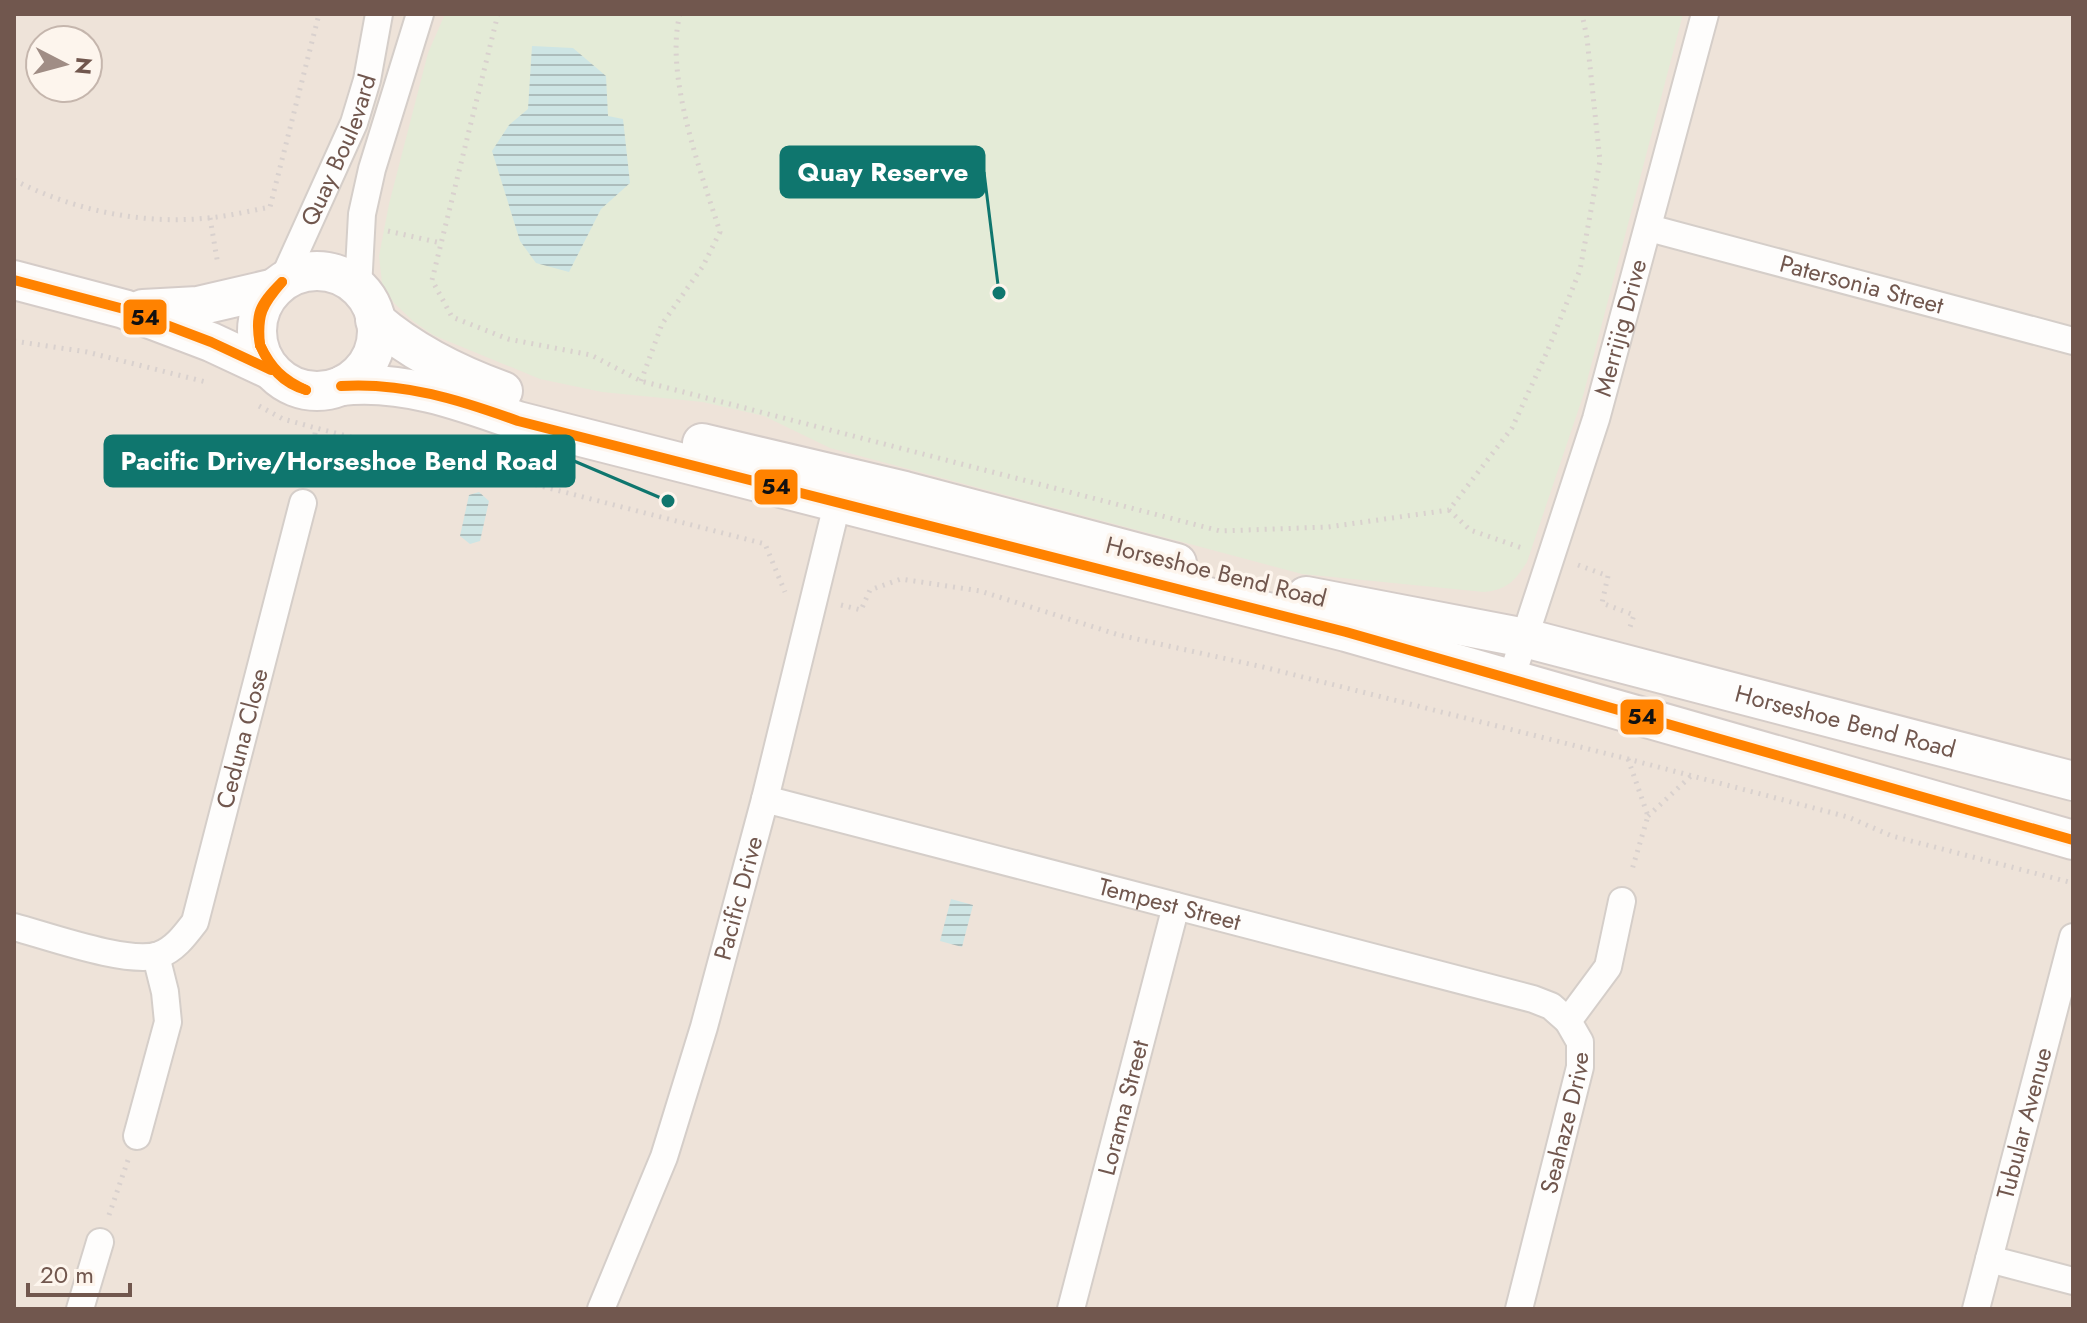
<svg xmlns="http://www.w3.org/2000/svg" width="2087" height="1323" viewBox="0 0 2087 1323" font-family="Jost,sans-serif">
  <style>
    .residential { fill: #eee3d9; fill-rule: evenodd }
    .park { fill: #e4ebd7 }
    .water { fill: url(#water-rules) }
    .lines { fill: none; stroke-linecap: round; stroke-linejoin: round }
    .street-casing { stroke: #d5cec9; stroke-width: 30 }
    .secondary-casing { stroke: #d5ccc8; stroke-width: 42 }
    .path { stroke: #d9d1ce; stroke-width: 5; stroke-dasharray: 2 6; stroke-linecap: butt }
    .street { stroke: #fefdfc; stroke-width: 26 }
    .secondary { stroke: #fefdfc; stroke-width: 38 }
    .bus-1-casing { stroke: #fdf5ed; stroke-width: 16 }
    .bus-1 { stroke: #ff8200; stroke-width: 10 }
    .labels { text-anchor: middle; stroke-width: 7; stroke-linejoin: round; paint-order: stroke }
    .street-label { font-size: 24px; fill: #71574e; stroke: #fdf5ed }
    .leader { fill: none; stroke: #0f766e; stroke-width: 3 }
    .callout-dot { fill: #0f766e; stroke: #fdf5ed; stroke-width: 3 }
    .callout { fill: #0f766e; stroke: #0f766e; stroke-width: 3 }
    .callout-label { font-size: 26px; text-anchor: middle; font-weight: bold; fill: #fff }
    .line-badge { stroke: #fdf5ed; stroke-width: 3 }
    .pale-badge-label { font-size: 22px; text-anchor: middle; font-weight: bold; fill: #111 }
  </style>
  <defs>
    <pattern id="water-rules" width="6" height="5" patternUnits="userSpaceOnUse" patternTransform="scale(2)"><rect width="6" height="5" fill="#cee5e4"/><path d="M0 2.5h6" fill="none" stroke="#acbcbb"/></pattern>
  </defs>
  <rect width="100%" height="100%" fill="#f6f1eb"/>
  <!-- residential -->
  <path class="residential" d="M14,14H2073V1309H14ZM40,40H88V88H40Z"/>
  <!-- park -->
  <path class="park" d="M445,14H1683L1583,396L1527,562C1515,581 1507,590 1484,592L1302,574L830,448L764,416L703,402L602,392L540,379L433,335L413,321L394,303L382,283L379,256L389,204L428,53Z"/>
  <!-- water -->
  <g class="water">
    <polygon points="532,46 573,48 606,76 608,116 623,119 630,183 601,209 569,272 536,263 520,241 492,151 509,125 528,109"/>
    <polygon points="479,492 489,501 480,541 470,544 460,536 469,495"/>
    <polygon points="951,899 973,905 962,947 940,941"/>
  </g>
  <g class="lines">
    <defs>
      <g id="street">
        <path id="s1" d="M1649,228L2073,341"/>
        <path id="s2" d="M282,282L354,123L367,80L379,14"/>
        <polyline points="358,288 362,214 372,169 420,14"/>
        <path id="s3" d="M1511,679L1596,419L1705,14"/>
        <path id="s4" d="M765,799L1533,999L1551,1006L1568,1021"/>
        <path id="s5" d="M14,927C48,936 128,965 159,955C175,949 185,935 195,922L303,503"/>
        <polyline points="137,1136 168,1022 165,992 156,956"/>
        <polyline points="1989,1259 2073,1281"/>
        <polyline points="80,1309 100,1242"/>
        <path id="s6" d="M601,1309L664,1157L704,1027L765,799L841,488"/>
        <path id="s7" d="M1071,1309L1176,906"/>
        <path id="s8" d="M1519,1309L1580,1067V1042L1568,1021L1608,967L1622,901"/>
        <path id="s9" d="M1976,1309L2073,937"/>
      </g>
      <g id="secondary">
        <circle cx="317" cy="331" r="60"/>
        <polyline points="14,280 124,309 211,342 271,370"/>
        <polyline points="143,309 198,306 275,288"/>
        <path d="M375,320C413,353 456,374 503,391"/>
        <path d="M341,386C402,379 462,401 518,421L1346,632L2073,840"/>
        <polyline points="702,443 905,491 1177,563"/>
        <path id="s10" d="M1306,596L1525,638L2073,781"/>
      </g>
    </defs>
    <!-- street casing -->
    <use href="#street" class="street-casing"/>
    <!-- secondary casing -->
    <use href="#secondary" class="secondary-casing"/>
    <!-- path -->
    <g class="path">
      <polyline points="498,14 432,280 452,317 508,339 591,355 641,381 1220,531 1328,527 1449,510 1512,428 1547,352 1580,270 1600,161 1587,38 1582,14"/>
      <path d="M14,180C73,210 142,225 208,218C229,216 250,211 270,207L319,14"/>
      <polyline points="210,218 218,265"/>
      <polyline points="388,231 441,243"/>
      <polyline points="14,341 87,352 206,382"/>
      <path d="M641,381L662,324L703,266L720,232C701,172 664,75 680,14"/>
      <polyline points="259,406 283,419 316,428 765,544 785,592"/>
      <polyline points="308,474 316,428"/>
      <polyline points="1449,510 1470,530 1522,548"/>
      <polyline points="1578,565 1608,576 1602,603 1634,615 1629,630"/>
      <polyline points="841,605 861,610 870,590 901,579 980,591 1119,635 1263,667 1628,759 1848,817 1892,836 2073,883"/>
      <polyline points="1628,759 1648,816 1631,873"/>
      <polyline points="1648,816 1691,776"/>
      <polyline points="109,1215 128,1160"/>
    </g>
    <!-- street -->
    <use href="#street" class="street"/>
    <!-- secondary -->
    <use href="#secondary" class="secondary"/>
    <defs>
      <g id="bus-1">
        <polyline points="14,280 124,309 211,342 271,370"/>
        <path d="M260,345C271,368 283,380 306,390"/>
        <path d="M260,345C270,368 282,383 306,390"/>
        <path d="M260,345C254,314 260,303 282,282"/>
        <path d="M260,345C257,315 262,305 282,282"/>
        <path d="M341,386C404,382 460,400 518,421L1346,632L2073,840"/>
      </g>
    </defs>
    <!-- bus-1 casing -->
    <use href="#bus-1" class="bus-1-casing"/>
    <!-- bus-1 -->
    <use href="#bus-1" class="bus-1"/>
  </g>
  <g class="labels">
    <!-- street labels -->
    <g class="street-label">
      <text dy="8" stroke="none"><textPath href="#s2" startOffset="144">Quay Boulevard</textPath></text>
      <text dy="8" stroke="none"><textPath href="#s1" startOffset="220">Patersonia Street</textPath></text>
      <text dy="8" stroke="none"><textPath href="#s3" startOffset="368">Merrijig Drive</textPath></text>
      <text transform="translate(1216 572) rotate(14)" y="8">Horseshoe Bend Road</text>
      <text dy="8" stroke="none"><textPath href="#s10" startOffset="554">Horseshoe Bend Road</textPath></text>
      <text dy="8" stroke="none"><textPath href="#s5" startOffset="388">Ceduna Close</textPath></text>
      <text dy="8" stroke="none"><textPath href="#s6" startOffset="434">Pacific Drive</textPath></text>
      <text dy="8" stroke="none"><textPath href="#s4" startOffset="418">Tempest Street</textPath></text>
      <text dy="8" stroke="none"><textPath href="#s7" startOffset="208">Lorama Street</textPath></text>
      <text dy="8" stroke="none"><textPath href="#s8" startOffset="192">Seahaze Drive</textPath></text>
      <text dy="8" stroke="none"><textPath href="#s9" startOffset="192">Tubular Avenue</textPath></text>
    </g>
  </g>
  <!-- callouts -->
  <path class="leader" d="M999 293L984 172M668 501L574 461"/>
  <g class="callout-dot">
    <circle cx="999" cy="293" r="8"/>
    <circle cx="668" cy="501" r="8"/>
  </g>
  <g class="callout">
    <rect x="781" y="147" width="203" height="50" rx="8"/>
    <rect x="105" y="436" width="469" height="50" rx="8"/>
  </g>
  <g class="callout-label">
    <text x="883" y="181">Quay Reserve</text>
    <text x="339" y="470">Pacific Drive/Horseshoe Bend Road</text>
  </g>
  <g class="line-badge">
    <rect x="122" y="298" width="46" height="38" rx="8" fill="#ff8200"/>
    <rect x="753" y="468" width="46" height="38" rx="8" fill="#ff8200"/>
    <rect x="1619" y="698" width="46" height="38" rx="8" fill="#ff8200"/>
  </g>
  <g class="pale-badge-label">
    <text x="145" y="325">54</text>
    <text x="776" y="494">54</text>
    <text x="1642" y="724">54</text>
  </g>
  <!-- border -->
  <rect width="2087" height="1323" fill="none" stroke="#71574e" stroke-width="32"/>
  <!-- north arrow -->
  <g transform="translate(64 64) rotate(96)"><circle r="38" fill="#fdf5ed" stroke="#c5b6ad" stroke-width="2"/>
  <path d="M0-6L14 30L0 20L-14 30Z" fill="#a08d85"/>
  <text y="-12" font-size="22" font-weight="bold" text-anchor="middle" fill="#71574e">N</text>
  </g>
  <!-- scale -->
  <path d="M28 1283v12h102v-12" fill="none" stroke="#71574e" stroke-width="4"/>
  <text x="40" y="1283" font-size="24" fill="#71574e" stroke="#fdf5ed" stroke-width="6" paint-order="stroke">20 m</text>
</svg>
